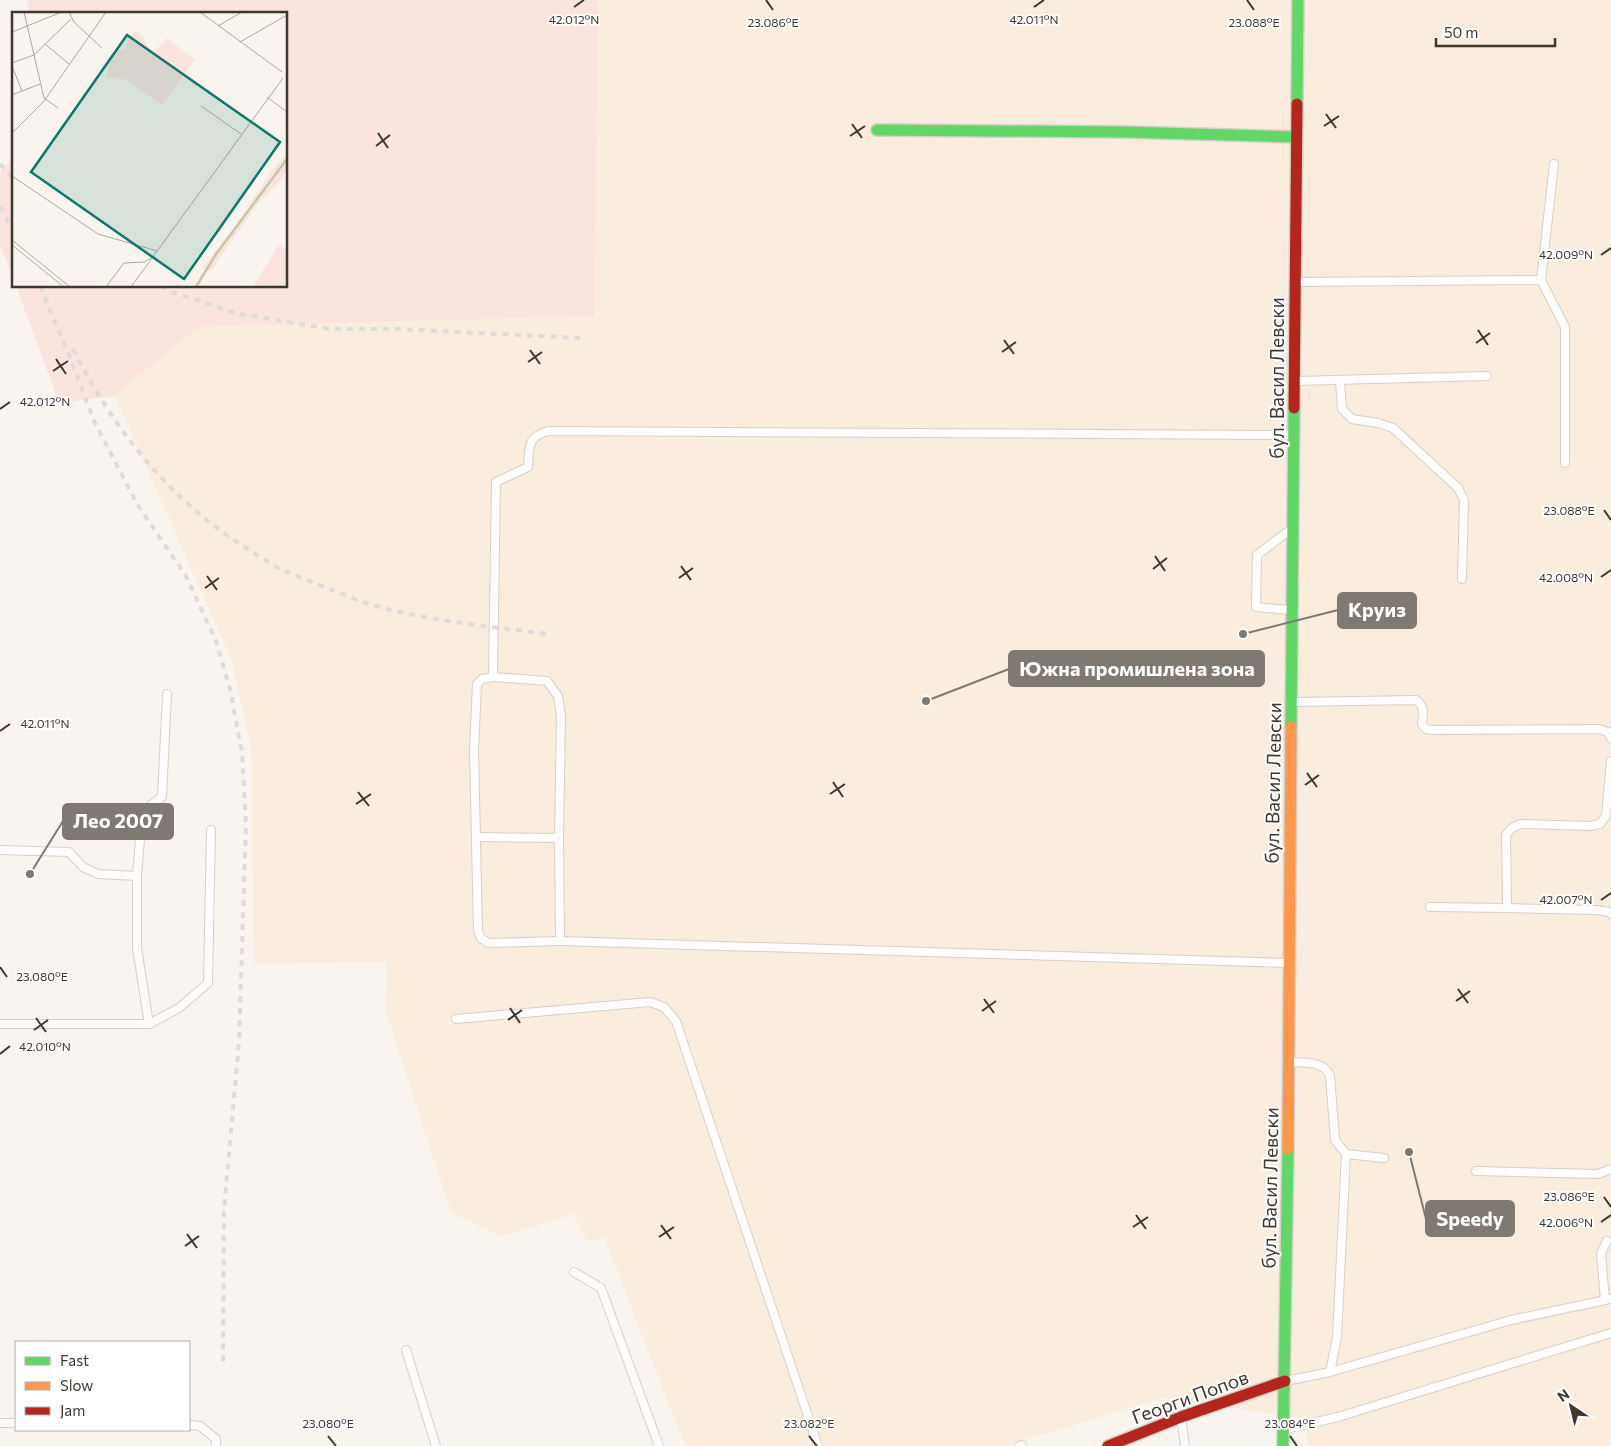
<svg xmlns="http://www.w3.org/2000/svg" width="1611" height="1446" viewBox="0 0 1611 1446" font-family="Commissioner,sans-serif">
  <style>
    .built { fill: #fbeddd }
    .green { fill: #fce4de }
    .lines { fill: none; stroke-linecap: round; stroke-linejoin: round }
    .lane-casing { stroke: #d5d0ca; stroke-width: 10 }
    .fast-casing { stroke: #d5d0ca; stroke-width: 14 }
    .slow-casing { stroke: #d5d0ca; stroke-width: 14 }
    .jam-casing { stroke: #d5d0ca; stroke-width: 14 }
    .lane { stroke: #fefdfc; stroke-width: 8 }
    .fast { stroke: #63d668; stroke-width: 11 }
    .slow { stroke: #ff974d; stroke-width: 11 }
    .jam { stroke: #b3261e; stroke-width: 11 }
    .rail { stroke: #dedbda; stroke-width: 4; stroke-dasharray: 6 6; stroke-linecap: butt }
    .ticks { fill: none; stroke: #3d3730; stroke-width: 2 }
    .labels { text-anchor: middle; stroke-width: 4; stroke-linejoin: round; paint-order: stroke }
    .street-label { font-size: 19px; fill: #3d3730; stroke: #fff }
    .inset-river { fill: none; stroke: #c5c6a6; stroke-width: 2.5 }
    .inset-road { fill: none; stroke: #aea8a2; stroke-width: 1 }
    .view { fill: #0f766e; fill-opacity: 0.15; stroke: #0f766e; stroke-width: 2.5 }
    .inset-edge { fill: none; stroke: #3d3730; stroke-width: 2.5 }
    .ticks-label { font-size: 12px; text-anchor: middle; fill: #3d3730; stroke: #fff; stroke-width: 4; stroke-linejoin: round; paint-order: stroke }
    .leader { fill: none; stroke: #7f7972; stroke-width: 2 }
    .callout-dot { fill: #7f7972; stroke: #fff; stroke-width: 2 }
    .callout { fill: #7f7972; stroke: #7f7972; stroke-width: 2 }
    .callout-label { font-size: 20px; text-anchor: middle; font-weight: bold; fill: #fff }
  </style>
  <rect width="100%" height="100%" fill="#f9f4ee"/>
  <!-- built -->
  <polygon class="built" points="598,0 1611,0 1611,1446 1307,1446 1307,1419 1162,1398 1005,1446 685,1446 604,1237 587,1242 574,1214 502,1236 451,1213 386,1012 387,962 254,963 251,744 231,659 115,396 199,327 595,316"/>
  <!-- green -->
  <g class="green">
    <polygon points="29,0 598,0 595,316 199,327 115,396 59,403 16,286 286,286 286,14 29,14 27,7"/>
    <polygon points="14,156 14,280 0,245 0,172"/>
  </g>
  <g class="lines">
    <defs>
      <g id="lane">
        <polyline points="1554,164 1541,280 1565,327 1565,463"/>
        <polyline points="1298,282 1541,280"/>
        <polyline points="1296,381 1487,376"/>
        <polyline points="1340,381 1342,409 1352,419 1378,423 1393,428 1458,488 1464,500 1462,579"/>
        <polyline points="1290,530 1257,555 1256,607 1290,610"/>
        <polyline points="493,677 482,679 477,684 474,750 478,931 481,938 488,943 560,941"/>
        <path d="M1293,702L1416,700C1425,706 1423,715 1422,724L1426,729L1433,730L1599,729L1608,732L1611,738"/>
        <polyline points="1611,761 1606,816 1600,824 1590,826 1520,824 1512,828 1506,835 1507,908 1597,910 1609,912 1611,914"/>
        <polyline points="477,837 559,838"/>
        <polyline points="0,850 69,852 83,867 98,874 137,876"/>
        <polyline points="1430,907 1507,908"/>
        <path d="M1287,963L560,941L559,838L561,716L558,696L547,681L493,677L496,482L528,467C530,447 526,438 548,431L1292,435"/>
        <polyline points="456,1019 650,1002 664,1007 676,1021 818,1446"/>
        <polyline points="0,1024 149,1024 179,1008 208,983 211,830"/>
        <polyline points="149,1024 137,948 137,876 142,815 151,805 162,797 167,694"/>
        <path d="M1291,1062C1306,1063 1324,1061 1330,1076L1335,1140L1346,1154L1384,1158"/>
        <polyline points="1476,1171 1598,1174 1611,1169"/>
        <polyline points="574,1272 601,1288 659,1446"/>
        <polyline points="1605,1300 1601,1253 1607,1241"/>
        <polyline points="406,1350 436,1446"/>
        <polyline points="1330,1372 1337,1337 1346,1154"/>
        <polyline points="1286,1381 1330,1372 1511,1320 1611,1299"/>
        <polyline points="1181,1418 1185,1446"/>
        <polyline points="0,1423 16,1423"/>
        <polyline points="189,1425 200,1426 216,1439 216,1446"/>
        <polyline points="1286,1429 1338,1417 1611,1333"/>
        <polyline points="1019,1446 1022,1445"/>
      </g>
      <g id="fast">
        <polyline points="1297,104 1298,0"/>
        <polyline points="877,130 1125,132 1296,137"/>
        <polyline points="1291,727 1294,408"/>
        <polyline points="1283,1446 1288,1149"/>
      </g>
      <polyline id="slow" points="1288,1149 1291,727"/>
      <g id="jam">
        <polyline points="1294,408 1297,104"/>
        <polyline points="1108,1446 1181,1417 1285,1381"/>
      </g>
    </defs>
    <!-- lane casing -->
    <use href="#lane" class="lane-casing"/>
    <!-- fast casing -->
    <use href="#fast" class="fast-casing"/>
    <!-- slow casing -->
    <use href="#slow" class="slow-casing"/>
    <!-- jam casing -->
    <use href="#jam" class="jam-casing"/>
    <!-- lane -->
    <use href="#lane" class="lane"/>
    <!-- fast -->
    <use href="#fast" class="fast"/>
    <!-- slow -->
    <use href="#slow" class="slow"/>
    <!-- jam -->
    <use href="#jam" class="jam"/>
    <!-- rail -->
    <g class="rail">
      <polyline points="0,164 14,179"/>
      <polyline points="0,207 14,233"/>
      <polyline points="40,286 69,355 94,421 137,504 186,576 216,641 231,693 239,738 242,752 246,825 239,1042 224,1209 223,1365"/>
      <polyline points="161,286 172,292 239,314 330,329 396,329 580,338"/>
      <path d="M73,349C114,430 170,501 248,549C258,556 269,563 280,569C294,575 308,580 322,586C343,594 365,604 387,609C439,622 494,627 548,634"/>
    </g>
  </g>
  <!-- ticks -->
  <path class="ticks" d="M766,0L773,10M1247,0L1254,10M574,7L584,0M1034,7L1044,0M1326,114L1336,128M852,124L862,138M1324,126L1339,116M378,133L388,148M850,136L865,126M376,146L390,135M1601,255L1611,248M1478,330L1488,345M1004,340L1014,354M1476,343L1490,333M530,350L540,364M1002,352L1016,342M56,359L66,374M528,362L542,352M53,371L68,361M0,409L10,402M1604,510L1611,520M1155,556L1165,571M681,566L691,580M1153,569L1167,558M207,576L217,590M1601,577L1611,570M679,578L693,568M205,588L219,578M0,731L10,724M1307,773L1317,787M833,782L843,797M1305,785L1319,775M358,792L369,806M830,794L845,784M356,804L371,794M1601,900L1611,893M0,967L7,977M1458,989L1468,1003M984,999L994,1013M1456,1001L1470,991M510,1008L520,1023M982,1011L996,1001M36,1018L46,1032M508,1020L522,1010M34,1030L48,1020M0,1054L10,1046M1604,1197L1611,1207M1136,1215L1146,1229M1601,1222L1611,1215M661,1225L671,1239M1133,1227L1148,1217M187,1234L197,1248M659,1237L674,1227M185,1246L199,1236M328,1436L336,1446M809,1436L817,1446M1290,1436L1297,1446"/>
  <g class="labels">
    <!-- street labels -->
    <g class="street-label">
      <text transform="translate(1277 378) rotate(-90)" y="7">бул. Васил Левски</text>
      <text transform="translate(1273 783) rotate(-89)" y="7">бул. Васил Левски</text>
      <text transform="translate(1270 1188) rotate(-89)" y="7">бул. Васил Левски</text>
      <text transform="translate(1190 1397) rotate(-20)" y="7">Георги Попов</text>
    </g>
  </g>
  <!-- overview -->
  <g transform="translate(12 12)">
    <rect width="275" height="275" fill="#f9f4ee"/>
    <path d="M125,18L141,41L155,26L183,48L150,93L112,67L94,65L100,40L113,37L117,26ZM275,142V158L266,172L246,191L199,259L190,256L219,221L262,155ZM267,233L275,238V275H247L242,272Z" fill="#fce4de"/>
    <path class="inset-river" d="M184,275L204,242L275,147"/>
    <path class="inset-road" d="M12,0L32,86L46,96M57,0L62,10L90,36M188,0L270,60M206,14L230,0M0,20L50,0M228,30L275,3M33,32L57,52M0,51L22,43L59,7M0,54L10,79M0,83L28,72M255,85L275,100M189,94L229,122M0,121L32,89L94,0M0,164L86,222L145,239M0,228L58,275M0,233L52,275M94,275L112,251L132,250L141,245M119,275L271,66"/>
    <path class="view" d="M115,23L268,130L172,267L19,160Z"/>
    <rect width="275" height="275" class="inset-edge"/>
  </g>
  <g class="ticks-label">
    <text x="574" y="24">42.012°N</text>
    <text x="1034" y="24">42.011°N</text>
    <text x="773" y="27">23.086°E</text>
    <text x="1254" y="27">23.088°E</text>
    <text x="1566" y="259">42.009°N</text>
    <text x="45" y="406">42.012°N</text>
    <text x="1569" y="515">23.088°E</text>
    <text x="1566" y="582">42.008°N</text>
    <text x="45" y="728">42.011°N</text>
    <text x="1566" y="904">42.007°N</text>
    <text x="42" y="981">23.080°E</text>
    <text x="45" y="1051">42.010°N</text>
    <text x="1569" y="1201">23.086°E</text>
    <text x="1566" y="1227">42.006°N</text>
    <text x="328" y="1428">23.080°E</text>
    <text x="809" y="1428">23.082°E</text>
    <text x="1290" y="1428">23.084°E</text>
  </g>
  <!-- callouts -->
  <path class="leader" d="M1243 634L1338 610M926 701L1009 669M30 874L63 821M1409 1152L1426 1219"/>
  <g class="callout-dot">
    <circle cx="1243" cy="634" r="5"/>
    <circle cx="926" cy="701" r="5"/>
    <circle cx="30" cy="874" r="5"/>
    <circle cx="1409" cy="1152" r="5"/>
  </g>
  <g class="callout">
    <rect x="1338" y="593" width="78" height="35" rx="5"/>
    <rect x="1009" y="651" width="255" height="35" rx="5"/>
    <rect x="63" y="804" width="110" height="35" rx="5"/>
    <rect x="1426" y="1201" width="88" height="35" rx="5"/>
  </g>
  <g class="callout-label">
    <text x="1377" y="617">Круиз</text>
    <text x="1137" y="676">Южна промишлена зона</text>
    <text x="118" y="828">Лео 2007</text>
    <text x="1470" y="1226">Speedy</text>
  </g>
  <!-- legend -->
  <rect x="15" y="1341" width="175" height="90" fill="#ffffff" stroke="#b1afac"/>
  <rect x="25" y="1357" width="25" height="8" fill="#63d668" stroke="#b1afac"/>
  <text x="60" y="1366" font-size="15" fill="#3d3730">Fast</text>
  <rect x="25" y="1382" width="25" height="8" fill="#ff974d" stroke="#b1afac"/>
  <text x="60" y="1391" font-size="15" fill="#3d3730">Slow</text>
  <rect x="25" y="1407" width="25" height="8" fill="#b3261e" stroke="#b1afac"/>
  <text x="60" y="1416" font-size="15" fill="#3d3730">Jam</text>
  <!-- north arrow -->
  <g transform="translate(1571 1406) rotate(325)" stroke="#ffffff" stroke-width="4" paint-order="stroke">
  <path d="M0-4L9 19L0 12L-9 19Z" fill="#3d3730"/>
  <text y="-8" font-size="14" font-weight="bold" text-anchor="middle" fill="#3d3730">N</text>
  </g>
  <!-- scale -->
  <path d="M1436 38v8h119v-8" fill="none" stroke="#3d3730" stroke-width="2.5"/>
  <text x="1444" y="38" font-size="15" fill="#3d3730" stroke="#ffffff" stroke-width="4" paint-order="stroke">50 m</text>
</svg>
